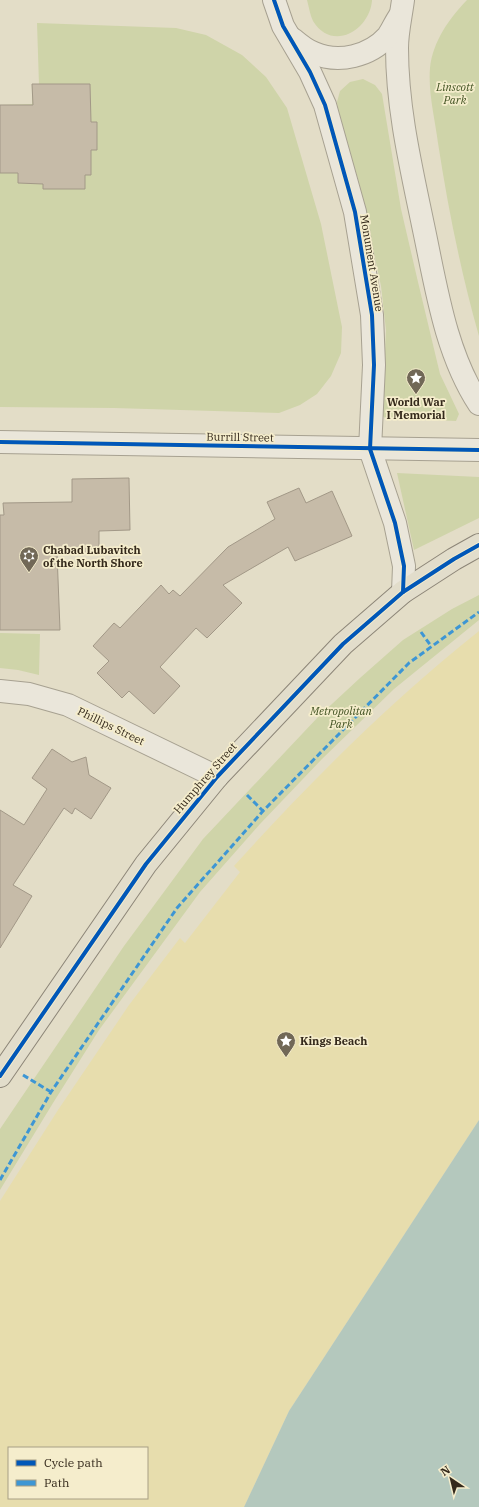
<svg xmlns="http://www.w3.org/2000/svg" width="479" height="1507" viewBox="0 0 479 1507" font-family="'IBM Plex Serif',serif">
  <style>
    .green { fill: #cfd4a9 }
    .sand { fill: #e7ddad; fill-rule: evenodd }
    .water { fill: #b4c8bd }
    .building { fill: #c6bba8; stroke: #a29887 }
    .lines { fill: none; stroke-linecap: round; stroke-linejoin: round }
    .minor-casing { stroke: #a7a191; stroke-width: 24 }
    .tertiary-casing { stroke: #a7a191; stroke-width: 24 }
    .primary-casing { stroke: #8d8678; stroke-width: 24 }
    .minor { stroke: #eae6da; stroke-width: 22 }
    .tertiary { stroke: #eae6da; stroke-width: 22 }
    .primary { stroke: #e2ddcb; stroke-width: 22 }
    .quiet { stroke: #3d96d4; stroke-width: 3; stroke-dasharray: 6 3; stroke-linecap: butt }
    .cycleway-casing { stroke: #f5edcc; stroke-width: 6 }
    .cycleway { stroke: #0057b8; stroke-width: 4 }
    .labels { text-anchor: middle; stroke-width: 3.5; stroke-linejoin: round; paint-order: stroke }
    .park-label { font-size: 11px; font-style: italic; fill: #405121; stroke: #f5edcc }
    .street-label { font-size: 11px; fill: #34291b; stroke: #f5edcc }
    .poi-label { font-size: 11px; font-weight: bold; fill: #34291b; stroke: #f5edcc; text-anchor: start }
  </style>
  <rect width="100%" height="100%" fill="#e3ddc7"/>
  <!-- green -->
  <g class="green">
    <path d="M307,0H372V1C369,31 332,52 313,21C310,15 309,7 307,0Z"/>
    <path d="M467,0H479V336C461,273 448,208 438,143C435,119 428,93 430,68C433,41 449,19 467,0Z"/>
    <polygon points="37,23 176,28 206,35 242,55 266,77 287,108 321,224 342,327 341,353 331,376 317,394 300,405 279,413 114,408 0,407 0,105 32,104 32,84 39,85"/>
    <polygon points="363,79 375,85 382,94 401,209 418,282 440,374 459,414 456,421 385,418 382,415 386,330 381,286 358,179 338,115 337,102 340,91 350,82"/>
    <polygon points="397,473 479,477 479,518 414,550"/>
    <polygon points="479,595 479,620 394,689 322,759 260,824 200,892 99,1030 53,1103 0,1190 0,1129 124,946 203,839 319,716 360,678 403,640 452,609"/>
    <polygon points="0,633 40,634 39,675 18,670 0,668"/>
  </g>
  <!-- sand -->
  <path class="sand" d="M479,631V1120L289,1411L244,1507H0V1201L58,1110L129,1005L180,938L185,943L240,872L234,866C310,782 390,702 479,631ZM9,1448H147V1498H9Z"/>
  <!-- water -->
  <polygon class="water" points="479,1120 479,1507 244,1507 289,1411"/>
  <!-- building -->
  <g class="building">
    <polygon points="32,84 90,84 91,122 97,122 97,150 91,150 91,175 85,175 85,189 43,189 43,184 18,183 18,173 0,173 0,105 33,105"/>
    <polygon points="129,478 130,530 99,531 99,552 57,553 60,630 0,630 0,515 4,515 3,503 72,502 72,479"/>
    <polygon points="299,488 306,503 332,491 352,536 295,561 288,547 223,585 242,603 207,638 196,628 160,667 180,686 154,714 129,691 122,698 97,673 109,661 93,646 114,623 120,628 161,585 169,594 173,590 180,596 228,547 275,519 267,502"/>
    <polygon points="52,749 72,762 86,757 89,775 111,788 91,819 75,808 72,814 64,808 13,885 32,896 0,948 0,810 24,825 47,789 32,778"/>
  </g>
  <g class="lines">
    <defs>
      <polyline id="minor" points="0,691 29,694 68,705 217,777"/>
      <g id="tertiary">
        <polyline points="274,0 283,26 310,72 325,105 355,212 372,315 374,365 370,449 395,523 404,566 403,592"/>
        <path d="M403,0C401,16 397,32 397,48C397,108 411,167 423,225C436,286 445,352 479,404"/>
        <path d="M293,39C300,45 306,50 314,53C339,64 370,56 388,36C392,30 395,23 399,17"/>
        <polyline points="0,442 479,450"/>
      </g>
      <polyline id="primary" points="0,1076 146,864 217,777 343,644 403,592 454,559 479,545"/>
    </defs>
    <!-- minor casing -->
    <use href="#minor" class="minor-casing"/>
    <!-- tertiary casing -->
    <use href="#tertiary" class="tertiary-casing"/>
    <!-- primary casing -->
    <use href="#primary" class="primary-casing"/>
    <!-- minor -->
    <use href="#minor" class="minor"/>
    <!-- tertiary -->
    <use href="#tertiary" class="tertiary"/>
    <!-- primary -->
    <use href="#primary" class="primary"/>
    <!-- quiet -->
    <g class="quiet">
      <polyline points="421,632 431,646"/>
      <polyline points="247,795 263,811"/>
      <polyline points="23,1075 51,1092"/>
      <polyline points="0,1180 51,1092 177,908 263,811 409,663 479,612"/>
    </g>
    <defs>
      <g id="cycleway">
        <polyline points="274,0 283,26 310,72 325,105 355,212 372,315 374,365 370,449 395,523 404,566 403,592"/>
        <polyline points="0,442 479,450"/>
        <polyline points="0,1076 146,864 217,777 343,644 403,592 454,559 479,545"/>
      </g>
    </defs>
    <!-- cycleway casing -->
    <use href="#cycleway" class="cycleway-casing"/>
    <!-- cycleway -->
    <use href="#cycleway" class="cycleway"/>
  </g>
  <!-- icons -->
  <defs>
    <symbol id="sight-pin" viewBox="-11 -11 22 30"><path d="M0 17L-7.5 6A9.5 9.5 0 1 1 7.5 6Z" fill="#716857" stroke="#f5edcc"/><path d="M0-6L1.8-2.2L6-1.7L2.9 1.2L3.7 5.4L0 3.3L-3.7 5.4L-2.9 1.2L-6-1.7L-1.8-2.2Z" fill="#fff"/></symbol>
    <symbol id="synagogue-pin" viewBox="-11 -11 22 30"><path d="M0 17L-7.5 6A9.5 9.5 0 1 1 7.5 6Z" fill="#716857" stroke="#f5edcc"/><path d="M0-6.5L5.6 3.2H-5.6ZM0 6.5L5.6-3.2H-5.6Z" fill="#fff"/></symbol>
  </defs>
  <g fill-rule="evenodd">
    <use href="#sight-pin" x="405" y="367" width="22" height="30"/>
    <use href="#synagogue-pin" x="18" y="545" width="22" height="30"/>
    <use href="#sight-pin" x="275" y="1030" width="22" height="30"/>
  </g>
  <g class="labels">
    <!-- park labels -->
    <g class="park-label">
      <text x="455" y="91">Linscott<tspan x="455" dy="13">Park</tspan></text>
      <text x="341" y="715">Metropolitan<tspan x="341" dy="13">Park</tspan></text>
    </g>
    <!-- street labels -->
    <g class="street-label">
      <text transform="translate(372 263) rotate(81)" y="4">Monument Avenue</text>
      <text transform="translate(240 437) rotate(1)" y="4">Burrill Street</text>
      <text transform="translate(111 726) rotate(26)" y="4">Phillips Street</text>
      <text transform="translate(205 778) rotate(-49)" y="4">Humphrey Street</text>
    </g>
    <!-- poi labels -->
    <g class="poi-label">
      <text x="416" y="406" text-anchor="middle">World War<tspan x="416" dy="13">I Memorial</tspan></text>
      <text x="43" y="554">Chabad Lubavitch<tspan x="43" dy="13">of the North Shore</tspan></text>
      <text x="300" y="1045">Kings Beach</text>
    </g>
  </g>
  <!-- legend -->
  <rect x="8" y="1447" width="140" height="52" fill="#f5edcc" stroke="#a89f85"/>
  <rect x="16" y="1460" width="20" height="6" fill="#0057b8" stroke="#a89f85"/>
  <text x="44" y="1467" font-size="12" fill="#34291b">Cycle path</text>
  <rect x="16" y="1480" width="20" height="6" fill="#3d96d4" stroke="#a89f85"/>
  <text x="44" y="1487" font-size="12" fill="#34291b">Path</text>
  <!-- north arrow -->
  <g transform="translate(451 1479) rotate(325)" stroke="#f5edcc" stroke-width="3" paint-order="stroke">
  <path d="M0-3L7 15L0 10L-7 15Z" fill="#34291b"/>
  <text y="-6" font-size="11" font-weight="bold" text-anchor="middle" fill="#34291b">N</text>
  </g>
</svg>
